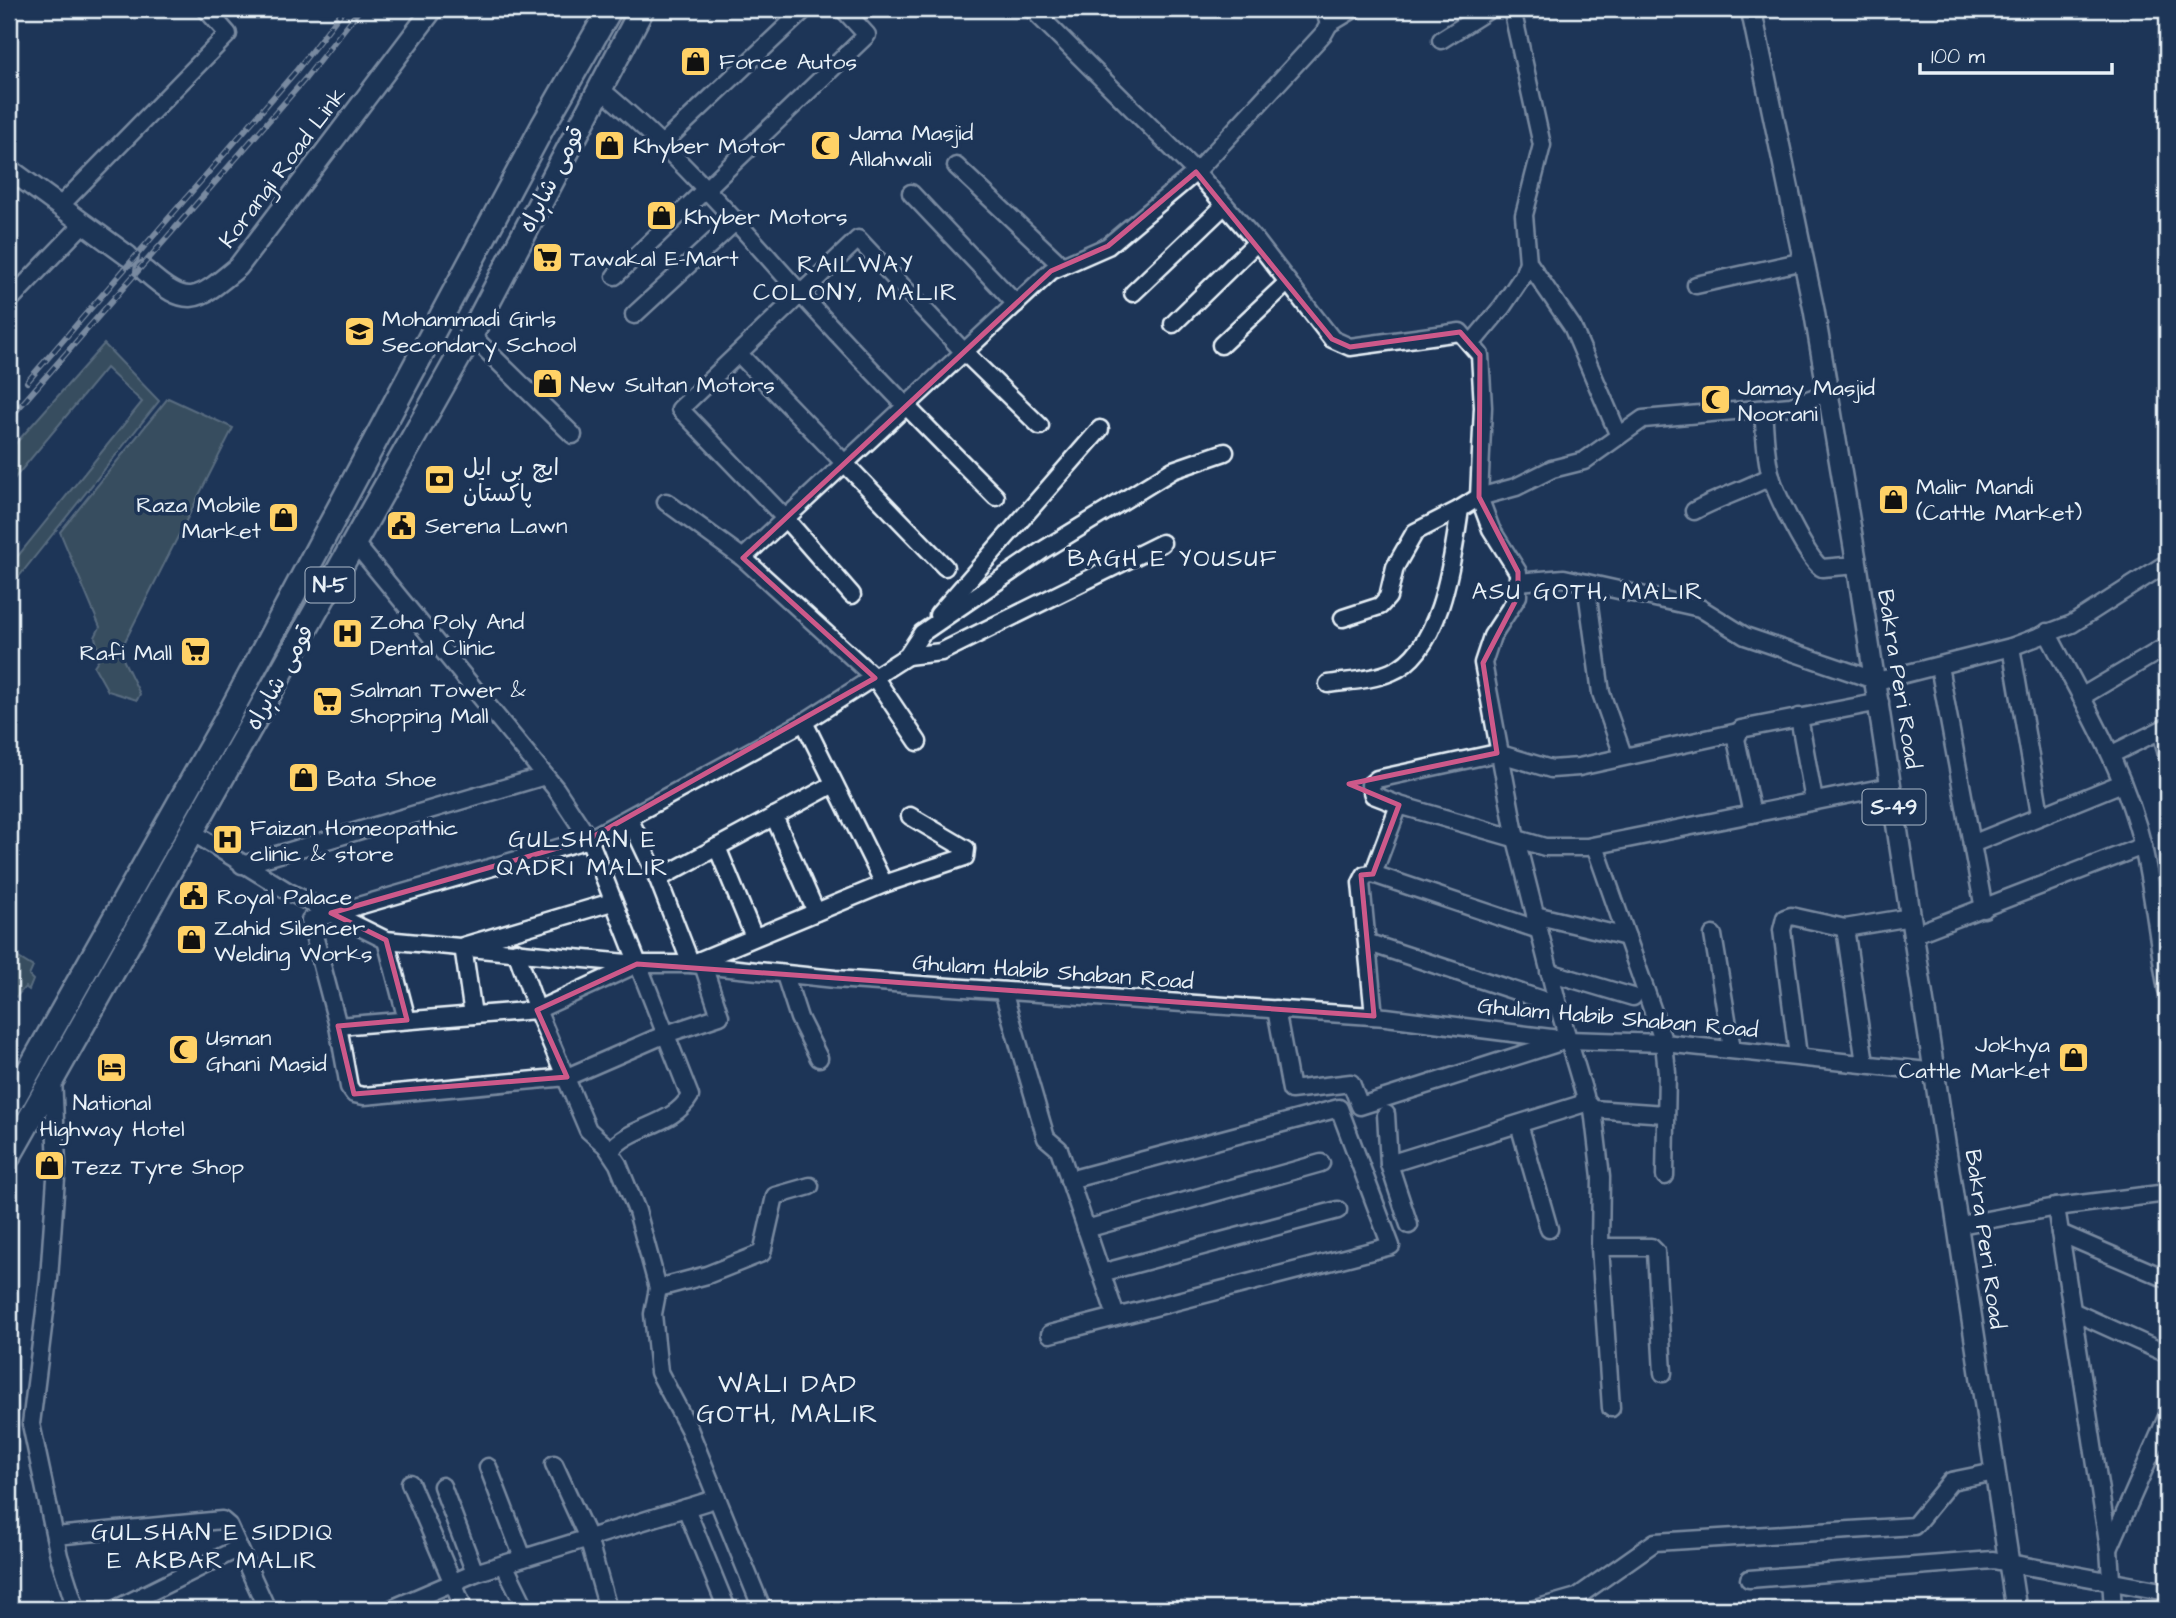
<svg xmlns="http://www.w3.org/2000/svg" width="2176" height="1618" viewBox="0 0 2176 1618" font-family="'Architects Daughter','Playpen Sans Arabic',sans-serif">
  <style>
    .green { fill: #586c67; stroke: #a0aeb0; stroke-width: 2 }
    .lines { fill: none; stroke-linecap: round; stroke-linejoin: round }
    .minor-casing { stroke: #e8f1f8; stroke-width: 21 }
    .major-casing { stroke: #e8f1f8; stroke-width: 24 }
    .highway-casing { stroke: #e8f1f8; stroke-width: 28 }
    .minor { stroke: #1d3557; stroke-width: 16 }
    .major { stroke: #1d3557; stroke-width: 19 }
    .highway { stroke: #1d3557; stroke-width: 23 }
    .rail-casing { stroke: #e8f1f8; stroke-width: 6 }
    .rail { stroke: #1d3557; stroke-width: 3.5; stroke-dasharray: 10; stroke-linecap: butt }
    .marked { fill: none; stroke: #cd598a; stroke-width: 5; stroke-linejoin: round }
    .labels { text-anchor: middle; stroke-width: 7; stroke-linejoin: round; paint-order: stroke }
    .shield { fill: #1d3557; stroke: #abb9c8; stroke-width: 2 }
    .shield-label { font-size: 21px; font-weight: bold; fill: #e8f1f8 }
    .poi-label { font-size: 23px; fill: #e8f1f8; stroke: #1d3557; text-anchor: start }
    .street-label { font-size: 23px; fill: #e8f1f8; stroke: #1d3557 }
    .neighbourhood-label { font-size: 24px; letter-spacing: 2px; fill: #e8f1f8; stroke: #1d3557 }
    .quarter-label { font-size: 26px; letter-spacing: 2px; fill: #e8f1f8; stroke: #1d3557 }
  </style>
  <rect width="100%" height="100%" fill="#1d3557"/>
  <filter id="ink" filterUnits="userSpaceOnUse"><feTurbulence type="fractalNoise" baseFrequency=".0143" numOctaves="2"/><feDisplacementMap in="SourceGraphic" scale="14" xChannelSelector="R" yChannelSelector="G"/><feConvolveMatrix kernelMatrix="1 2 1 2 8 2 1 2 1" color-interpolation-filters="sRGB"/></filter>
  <g filter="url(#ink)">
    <!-- green -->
    <g class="green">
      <polygon points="104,344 159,401 9,589 9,567 142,402 106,368 9,485 9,451"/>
      <polygon points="168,398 233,428 118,655 120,653 140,694 137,700 108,691 94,666 100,657 95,637 100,627 60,532"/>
      <polygon points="14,955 33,967 29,976 33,980 29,990 25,987 16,997 9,992 9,964"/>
    </g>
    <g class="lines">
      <defs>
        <g id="minor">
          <polyline points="1324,9 1329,24 1324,33 1196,172 1257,242 1332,339 1350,347 1460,332 1480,355 1483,407 1479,497 1491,529 1518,572 1518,596 1492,636 1483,663 1516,839 1558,1005 1585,1096 1582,1104 1389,1164"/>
          <polyline points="1329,24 1354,9"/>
          <polyline points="1441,40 1490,9"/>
          <path d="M599,88C673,149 736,221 800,293C863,363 929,430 996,497"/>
          <polyline points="661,145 805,9"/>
          <polyline points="956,166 1062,266"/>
          <polyline points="911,193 1016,304"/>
          <polyline points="61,205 228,34 206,9"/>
          <polyline points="1528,262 1572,326 1619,436"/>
          <polyline points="615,276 867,35 843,9"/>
          <polyline points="1696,285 1804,261"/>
          <polyline points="1133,293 1225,205"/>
          <polyline points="9,301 84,223"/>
          <polyline points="634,315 737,220"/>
          <polyline points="1173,324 1257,242"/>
          <polyline points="471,335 573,435"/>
          <polyline points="1471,344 1502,307 1523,276 1528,262 1524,215 1542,145 1512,9"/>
          <polyline points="1221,345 1288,282"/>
          <polyline points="739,354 945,567"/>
          <path d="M1763,410C1765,431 1765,456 1771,476C1775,492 1809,563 1822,568L1857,565"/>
          <polyline points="666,502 743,558 875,678 918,742"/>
          <path d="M1694,511C1719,497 1746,490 1771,476"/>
          <path d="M354,542L556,789L589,839L690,1096C672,1127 632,1124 610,1151"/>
          <polyline points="743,558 1051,271 1108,246 1196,172 1032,9"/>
          <polyline points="1518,582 1564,578 1700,608 1745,636 1877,681 2011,647 2072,624 2167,563"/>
          <polyline points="1586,583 1601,693 1623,755"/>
          <polyline points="852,595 784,517 680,409 858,239 964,352 1040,426"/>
          <polyline points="938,615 1100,429"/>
          <polyline points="1343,618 1380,606 1388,597 1395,567 1415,532 1460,509"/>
          <path d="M2047,632C2083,701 2125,770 2143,847C2154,894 2158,943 2167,990"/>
          <polyline points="2011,647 2040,814"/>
          <polyline points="907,656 941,652 1162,543"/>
          <polyline points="1939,666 1984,909"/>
          <path d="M1328,684C1348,681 1373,680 1391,672C1442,652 1453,556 1460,509L1479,497L1516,487L1552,469L1584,461L1643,419L1791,406L1829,392"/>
          <polyline points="2081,697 2167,646"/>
          <polyline points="1799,717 1814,801"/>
          <polyline points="804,722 884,884"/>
          <polyline points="2161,730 2167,755"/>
          <polyline points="1738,732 1579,767 1551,769 1497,753 1377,779 1370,785 1373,795 1399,805 1545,847 1587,847 1891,786"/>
          <polyline points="2112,754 2167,727"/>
          <polyline points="1752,814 1736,739 1741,729 1880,702"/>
          <polyline points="774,816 816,912"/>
          <polyline points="629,818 658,879 691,964 884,884 965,857 966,849 910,816"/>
          <polyline points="192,832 289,892 386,940 637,964 691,964 835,979 1386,1017 1567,1040 1664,1043 1937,1072"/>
          <polyline points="1972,844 2122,783"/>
          <polyline points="1595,846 1664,1043 1667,1073 1665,1176"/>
          <polyline points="717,847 754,937"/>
          <polyline points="242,865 545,776"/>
          <polyline points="1373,874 1539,930"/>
          <polyline points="658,879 834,784"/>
          <polyline points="1535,915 1627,937"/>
          <polyline points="1845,928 1865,1063"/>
          <polyline points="1915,934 2143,846"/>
          <polyline points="1713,935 1732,1049"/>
          <polyline points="386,940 407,1020"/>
          <polyline points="1369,943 1558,1005"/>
          <polyline points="516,951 537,1010 588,1130 606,1146 618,1164 637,1211 658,1288 653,1314 659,1372 689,1429 762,1609"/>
          <polyline points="703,965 720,1016 666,1034 567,1077 364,1096 354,1094 349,1087 338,1026 310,920 589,839 804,722 907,656 922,633 1043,550 1173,470 1225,452"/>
          <polyline points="1549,972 1633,997"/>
          <polyline points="785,975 799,1018 819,1058"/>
          <polyline points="1003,991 1046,1138 1059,1149 1116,1316"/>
          <polyline points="1276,1009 1291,1090 1351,1083 1360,1106 1561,1042"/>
          <polyline points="473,1015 463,946 612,902"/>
          <polyline points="1374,1016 1361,883 1365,875 1373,874 1399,805"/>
          <polyline points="338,1026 537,1010 635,965"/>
          <polyline points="1798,1056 1782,930 1785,918 1791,916 1845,928 1911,917"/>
          <polyline points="53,1077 57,1164 49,1279 31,1424 59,1556 76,1609"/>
          <polyline points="1587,1102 1593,1109 1665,1114"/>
          <polyline points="1593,1109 1601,1177 1600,1247 1611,1408"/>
          <polyline points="1386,1114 1389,1164 1409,1225"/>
          <polyline points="1519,1124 1549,1229"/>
          <polyline points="2056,1207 2109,1549 2113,1609"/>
          <polyline points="1960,1225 2056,1207 2167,1193"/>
          <polyline points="1086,1229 1321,1163"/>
          <polyline points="2060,1233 2167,1279"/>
          <polyline points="1600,1247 1651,1247 1656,1252 1663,1373"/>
          <polyline points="1101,1273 1338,1210"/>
          <polyline points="658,1288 707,1275 762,1253 775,1196 810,1186"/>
          <polyline points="2072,1311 2167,1354"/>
          <polyline points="1050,1334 1391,1246 1339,1108 1069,1180"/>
          <polyline points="554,1464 588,1538 608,1609"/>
          <polyline points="488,1467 523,1558"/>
          <polyline points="410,1483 464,1609"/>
          <polyline points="442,1486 475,1573"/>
          <polyline points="686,1508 727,1609"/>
          <polyline points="55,1536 222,1520 229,1526 267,1609"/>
          <polyline points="2109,1549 2167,1417"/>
          <polyline points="504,1564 526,1609"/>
          <polyline points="1749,1579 1993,1560 2167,1592"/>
          <polyline points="116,1609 239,1548"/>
          <polyline points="391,1609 475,1573 715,1499"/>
          <polyline points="1535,1609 1577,1597 1655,1542 1914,1526 1951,1481 1995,1472"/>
        </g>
        <g id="major">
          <polyline points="1751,9 1814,310 1857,565 2016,1609"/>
          <polyline points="9,169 128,256"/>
          <path d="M145,271C188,309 196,302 238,267L433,9"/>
        </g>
        <g id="highway">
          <polyline points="9,1106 230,713 543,126 610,9"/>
          <polyline points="9,1156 471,335 642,9"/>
        </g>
      </defs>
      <!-- minor casing -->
      <use href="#minor" class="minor-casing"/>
      <!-- major casing -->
      <use href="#major" class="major-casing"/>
      <!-- highway casing -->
      <use href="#highway" class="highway-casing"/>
      <!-- minor -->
      <use href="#minor" class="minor"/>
      <!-- major -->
      <use href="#major" class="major"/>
      <!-- highway -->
      <use href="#highway" class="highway"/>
      <defs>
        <g id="rail">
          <polyline points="27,382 296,71 344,9"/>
          <polyline points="9,419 305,79 360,9"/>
        </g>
      </defs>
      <!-- rail casing -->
      <use href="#rail" class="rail-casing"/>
      <!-- rail -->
      <use href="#rail" class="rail"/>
    </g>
  </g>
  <!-- marked area -->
  <path d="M0 0H2176V1618H0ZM1196,172L1332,339L1350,347L1460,332L1480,355L1479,497L1518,572V596L1483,663L1497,753L1349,784L1399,805L1373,874L1361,875L1374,1016L637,964L537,1010L567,1077L354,1094L338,1026L407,1020L386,940L331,913L589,839L875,678L743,558L1051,271L1108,246Z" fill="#1d3557" fill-opacity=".55" fill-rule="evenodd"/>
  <path class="marked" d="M1196,172L1332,339L1350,347L1460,332L1480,355L1479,497L1518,572V596L1483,663L1497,753L1349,784L1399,805L1373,874L1361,875L1374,1016L637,964L537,1010L567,1077L354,1094L338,1026L407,1020L386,940L331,913L589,839L875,678L743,558L1051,271L1108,246Z"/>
  <!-- icons -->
  <defs>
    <symbol id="shop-square" viewBox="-11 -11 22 22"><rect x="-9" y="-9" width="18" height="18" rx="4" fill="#ffd166" stroke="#1d3557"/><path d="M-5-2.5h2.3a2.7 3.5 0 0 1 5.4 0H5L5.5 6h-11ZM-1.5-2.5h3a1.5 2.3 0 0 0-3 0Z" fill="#111"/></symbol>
    <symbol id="mosque-square" viewBox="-11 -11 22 22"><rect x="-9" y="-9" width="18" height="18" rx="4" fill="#ffd166" stroke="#1d3557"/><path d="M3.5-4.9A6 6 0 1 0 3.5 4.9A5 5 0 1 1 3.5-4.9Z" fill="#111"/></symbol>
    <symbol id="supermarket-square" viewBox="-11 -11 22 22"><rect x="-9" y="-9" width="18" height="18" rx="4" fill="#ffd166" stroke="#1d3557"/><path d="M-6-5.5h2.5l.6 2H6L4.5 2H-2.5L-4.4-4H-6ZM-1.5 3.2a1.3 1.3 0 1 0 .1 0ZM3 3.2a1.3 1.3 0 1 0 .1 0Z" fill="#111"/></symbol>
    <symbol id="school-square" viewBox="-11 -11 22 22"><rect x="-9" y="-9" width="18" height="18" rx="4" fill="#ffd166" stroke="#1d3557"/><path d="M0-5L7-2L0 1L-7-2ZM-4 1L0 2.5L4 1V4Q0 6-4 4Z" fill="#111"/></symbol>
    <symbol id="bank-square" viewBox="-11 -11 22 22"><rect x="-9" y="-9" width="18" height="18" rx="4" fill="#ffd166" stroke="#1d3557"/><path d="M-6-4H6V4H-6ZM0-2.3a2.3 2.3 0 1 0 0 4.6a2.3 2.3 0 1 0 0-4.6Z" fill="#111"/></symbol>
    <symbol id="civic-square" viewBox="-11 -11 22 22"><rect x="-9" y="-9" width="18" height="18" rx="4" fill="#ffd166" stroke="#1d3557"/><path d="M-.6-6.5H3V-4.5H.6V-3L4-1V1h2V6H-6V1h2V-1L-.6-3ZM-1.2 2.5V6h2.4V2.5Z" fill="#111"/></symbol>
    <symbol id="hospital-square" viewBox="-11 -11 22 22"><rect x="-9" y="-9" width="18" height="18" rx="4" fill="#ffd166" stroke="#1d3557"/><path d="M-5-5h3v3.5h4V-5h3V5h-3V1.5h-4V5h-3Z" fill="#111"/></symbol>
    <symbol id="hotel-square" viewBox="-11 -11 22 22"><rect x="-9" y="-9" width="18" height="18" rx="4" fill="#ffd166" stroke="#1d3557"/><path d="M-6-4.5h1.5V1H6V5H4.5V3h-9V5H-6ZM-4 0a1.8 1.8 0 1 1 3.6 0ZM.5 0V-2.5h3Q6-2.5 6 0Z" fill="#111"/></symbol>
  </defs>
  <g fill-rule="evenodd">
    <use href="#shop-square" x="678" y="44" width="35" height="35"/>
    <use href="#shop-square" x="592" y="128" width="35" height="35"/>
    <use href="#mosque-square" x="808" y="128" width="35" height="35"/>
    <use href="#shop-square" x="644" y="198" width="35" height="35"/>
    <use href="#supermarket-square" x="530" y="240" width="35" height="35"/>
    <use href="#school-square" x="342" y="314" width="35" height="35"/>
    <use href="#shop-square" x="530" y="366" width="35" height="35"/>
    <use href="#mosque-square" x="1698" y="382" width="35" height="35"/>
    <use href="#bank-square" x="422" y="462" width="35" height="35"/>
    <use href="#shop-square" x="1876" y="482" width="35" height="35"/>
    <use href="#shop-square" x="266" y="500" width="35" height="35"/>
    <use href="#civic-square" x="384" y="508" width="35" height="35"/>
    <use href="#hospital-square" x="330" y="616" width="35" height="35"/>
    <use href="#supermarket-square" x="178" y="634" width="35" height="35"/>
    <use href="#supermarket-square" x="310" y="684" width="35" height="35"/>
    <use href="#shop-square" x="286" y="760" width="35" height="35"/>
    <use href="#hospital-square" x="210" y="822" width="35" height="35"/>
    <use href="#civic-square" x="176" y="878" width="35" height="35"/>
    <use href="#shop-square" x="174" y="922" width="35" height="35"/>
    <use href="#mosque-square" x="166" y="1032" width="35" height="35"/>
    <use href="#shop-square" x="2056" y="1040" width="35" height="35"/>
    <use href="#hotel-square" x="94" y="1050" width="35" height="35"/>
    <use href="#shop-square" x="32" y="1148" width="35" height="35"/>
  </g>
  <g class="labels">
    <!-- shield labels -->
    <g class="shield">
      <rect x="305.5" y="567.5" width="49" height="35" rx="5"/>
      <rect x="1862.5" y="789.5" width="63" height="35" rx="5"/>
    </g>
    <g class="shield-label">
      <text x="330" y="592">N-5</text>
      <text x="1894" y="814">S-49</text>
    </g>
    <!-- poi labels -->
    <g class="poi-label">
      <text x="719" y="69">Force Autos</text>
      <text x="849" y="140">Jama Masjid<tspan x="849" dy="26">Allahwali</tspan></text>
      <text x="633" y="153">Khyber Motor</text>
      <text x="684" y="224">Khyber Motors</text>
      <text x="570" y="266">Tawakal E-Mart</text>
      <text x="382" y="326">Mohammadi Girls<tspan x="382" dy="26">Secondary School</tspan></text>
      <text x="570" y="392">New Sultan Motors</text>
      <text x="1738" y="395">Jamay Masjid<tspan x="1738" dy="26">Noorani</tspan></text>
      <text x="463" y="475">ایچ بی ایل<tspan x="463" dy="26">پاکستان</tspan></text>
      <text x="1916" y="494">Malir Mandi<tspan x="1916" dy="26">(Cattle Market)</tspan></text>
      <text x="261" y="512" text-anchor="end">Raza Mobile<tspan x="261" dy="26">Market</tspan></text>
      <text x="425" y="533">Serena Lawn</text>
      <text x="370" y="629">Zoha Poly And<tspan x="370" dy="26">Dental Clinic</tspan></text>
      <text x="172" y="660" text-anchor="end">Rafi Mall</text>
      <text x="350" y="697">Salman Tower &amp;<tspan x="350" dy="26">Shopping Mall</tspan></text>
      <text x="327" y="786">Bata Shoe</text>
      <text x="250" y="835">Faizan Homeopathic<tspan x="250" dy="26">clinic &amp; store</tspan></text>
      <text x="217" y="904">Royal Palace</text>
      <text x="214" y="935">Zahid Silencer<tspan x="214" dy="26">Welding Works</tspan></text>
      <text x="206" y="1045">Usman<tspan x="206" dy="26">Ghani Masid</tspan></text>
      <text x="2050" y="1052" text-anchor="end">Jokhya<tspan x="2050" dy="26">Cattle Market</tspan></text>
      <text x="112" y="1110" text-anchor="middle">National<tspan x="112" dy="26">Highway Hotel</tspan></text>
      <text x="72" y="1174">Tezz Tyre Shop</text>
    </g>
    <!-- street labels -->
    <g class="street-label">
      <text transform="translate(282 167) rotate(-53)" y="8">Korangi Road Link</text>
      <text transform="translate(551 179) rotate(-63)" y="8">قومی شاہراہ</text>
      <text transform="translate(279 677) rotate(-61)" y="8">قومی شاہراہ</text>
      <text transform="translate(1900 679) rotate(81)" y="8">Bakra Peri Road</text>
      <text transform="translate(1053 971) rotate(4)" y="8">Ghulam Habib Shaban Road</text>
      <text transform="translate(1618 1017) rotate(5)" y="8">Ghulam Habib Shaban Road</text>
      <text transform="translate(1986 1239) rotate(82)" y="8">Bakra Peri Road</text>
    </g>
    <!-- neighbourhood labels -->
    <g class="neighbourhood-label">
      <text x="856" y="272">RAILWAY<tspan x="856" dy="28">COLONY, MALIR</tspan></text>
      <text x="1173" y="566">BAGH E YOUSUF</text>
      <text x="1588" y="599">ASU GOTH, MALIR</text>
      <text x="583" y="847">GULSHAN E<tspan x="583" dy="28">QADRI MALIR</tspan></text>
      <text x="213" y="1540">GULSHAN E SIDDIQ<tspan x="213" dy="28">E AKBAR MALIR</tspan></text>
    </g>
    <!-- quarter labels -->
    <g class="quarter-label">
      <text x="788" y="1392">WALI DAD<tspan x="788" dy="30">GOTH, MALIR</tspan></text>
    </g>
  </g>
  <!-- margin -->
  <rect width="2176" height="1618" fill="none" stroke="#1d3557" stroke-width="35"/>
  <rect x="18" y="18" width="2141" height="1583" fill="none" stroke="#e8f1f8" stroke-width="2.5" filter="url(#ink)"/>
  <!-- scale -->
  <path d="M1920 63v10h192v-10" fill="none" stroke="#e8f1f8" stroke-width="3.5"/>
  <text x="1931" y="63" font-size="21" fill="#e8f1f8" stroke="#1d3557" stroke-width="5" paint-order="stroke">100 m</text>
</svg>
